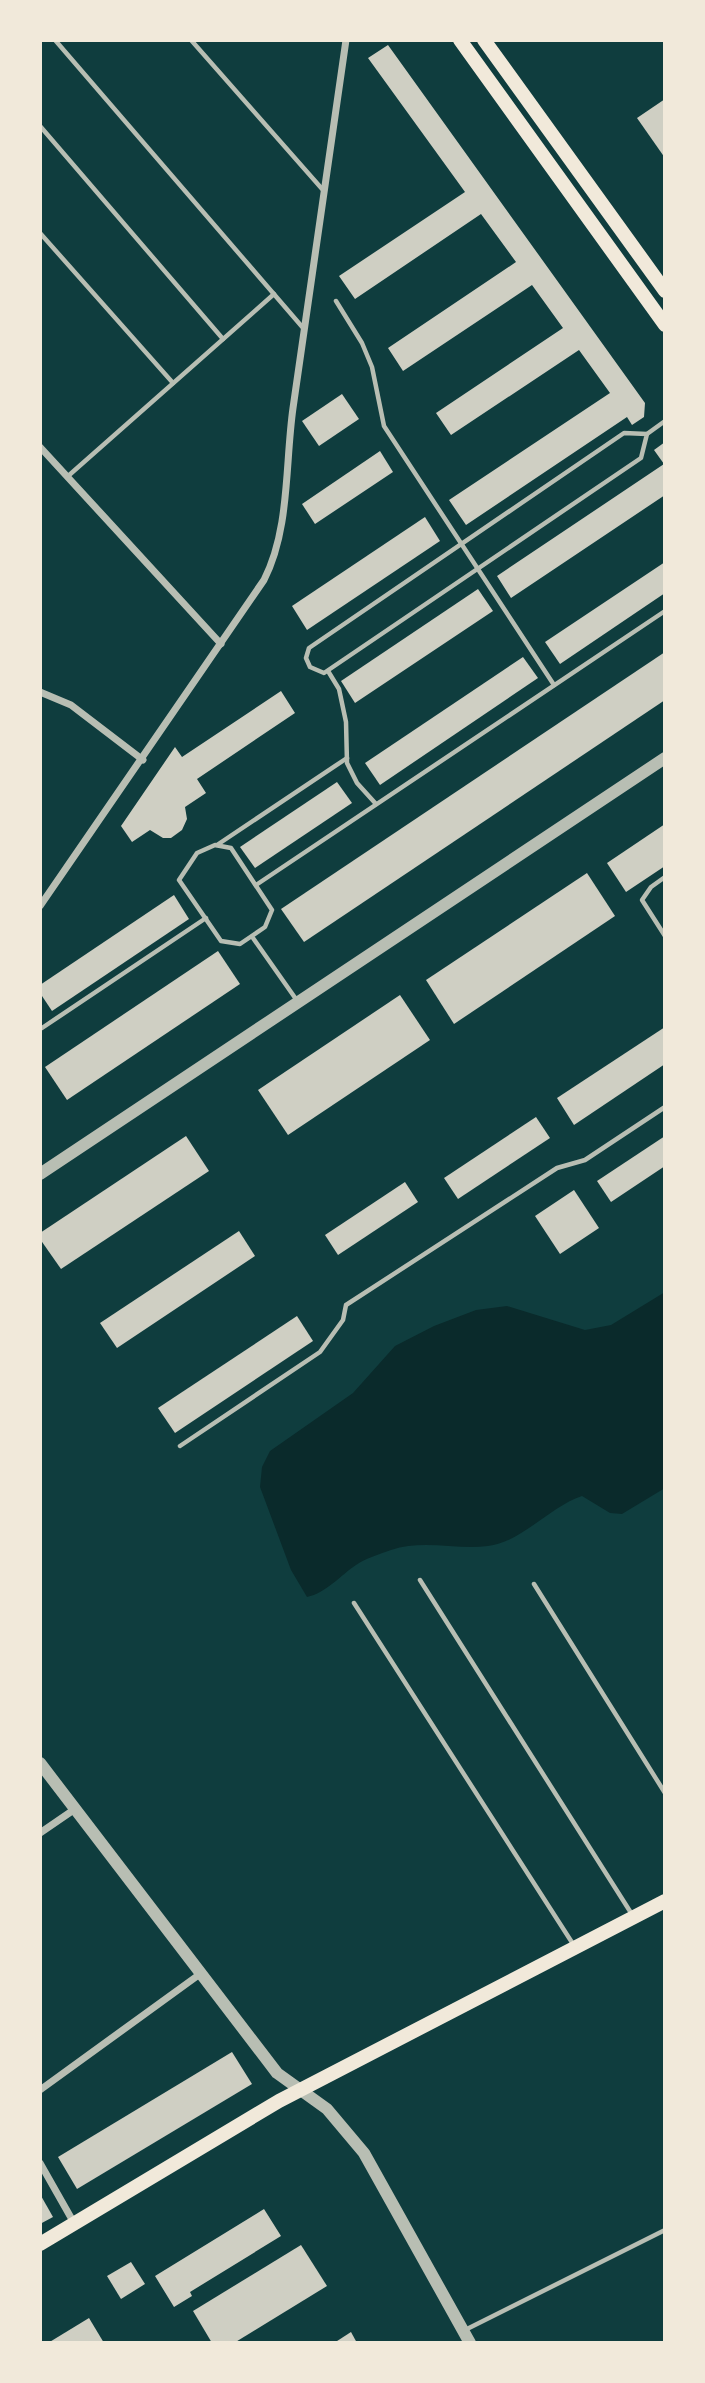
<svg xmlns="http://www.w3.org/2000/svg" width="705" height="2383" viewBox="0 0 705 2383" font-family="'Archivo Narrow',sans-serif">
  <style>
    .water { fill: #0a2a2b }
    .building { fill: #cfcfc3 }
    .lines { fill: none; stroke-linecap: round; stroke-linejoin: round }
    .service { stroke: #b8beb3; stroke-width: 4.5 }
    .minor { stroke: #b8beb3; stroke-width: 7 }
    .tertiary { stroke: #b8beb3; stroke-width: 12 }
    .secondary { stroke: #f1e9da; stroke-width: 14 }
  </style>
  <rect width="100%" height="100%" fill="#0f3d3e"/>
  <!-- water -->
  <path class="water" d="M665,1292V1488L622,1514L610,1513L582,1496C549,1507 522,1542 488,1546C456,1550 423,1539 391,1550C380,1554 366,1558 356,1565C341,1575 326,1593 307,1597L291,1570L260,1487L262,1467L270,1451L353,1393L395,1346L434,1326L476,1310L507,1306L585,1330L611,1325Z"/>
  <!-- building -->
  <g class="building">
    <polygon points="388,45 645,403 644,417 632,425 627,417 466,525 449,500 610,393 579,350 451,435 436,413 563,328 532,285 403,371 388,348 516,262 481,214 355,299 339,276 465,192 368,58"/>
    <polygon points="665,99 665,158 637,118"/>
    <polygon points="342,394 359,419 319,446 302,421"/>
    <polygon points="665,442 665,495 511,598 497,576 664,464 654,450"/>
    <polygon points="380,451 393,472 315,524 302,504"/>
    <polygon points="425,517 440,541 307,630 292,606"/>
    <polygon points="665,562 665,593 560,664 545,642"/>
    <polygon points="478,589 493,611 355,703 341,681"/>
    <polygon points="665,652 665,700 304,942 281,909"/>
    <polygon points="523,657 538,678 380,785 365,763"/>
    <polygon points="281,691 295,713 197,779 206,793 185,807 187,819 182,830 171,838 163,838 150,830 132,842 121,826 175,747 182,757"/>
    <polygon points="337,782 352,803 255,868 240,847"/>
    <polygon points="665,824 665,866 626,892 607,863"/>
    <polygon points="587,873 615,916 454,1024 426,980"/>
    <polygon points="174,895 189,919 52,1011 40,993 40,985"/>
    <polygon points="218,951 240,984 67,1100 45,1067"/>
    <polygon points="400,995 430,1040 288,1135 258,1090"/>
    <polygon points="665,1027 665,1064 574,1125 557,1098"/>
    <polygon points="536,1117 550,1138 458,1199 444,1178"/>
    <polygon points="186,1136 209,1171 61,1269 40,1239 40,1233"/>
    <polygon points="665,1136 665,1166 611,1202 597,1181"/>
    <polygon points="405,1182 418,1202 338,1255 325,1235"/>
    <polygon points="574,1190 599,1228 560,1254 535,1216"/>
    <polygon points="239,1231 255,1256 117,1348 100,1323"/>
    <polygon points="297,1316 313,1341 175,1433 158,1408"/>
    <polygon points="232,2052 252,2084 77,2189 58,2157"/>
    <polygon points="40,2194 53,2217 40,2224"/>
    <polygon points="264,2209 281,2236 190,2292 192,2296 174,2307 155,2276"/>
    <polygon points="301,2245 327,2286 234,2343 212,2343 193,2311"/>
    <polygon points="131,2262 145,2284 121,2299 107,2276"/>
    <polygon points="89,2318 104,2343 48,2343"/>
    <polygon points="351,2332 357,2343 334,2343"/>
  </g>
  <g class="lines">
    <!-- service -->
    <g class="service">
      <polyline points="55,40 304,329"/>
      <polyline points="191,40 323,190"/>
      <polyline points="40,126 223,339"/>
      <polyline points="40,233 173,383"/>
      <polyline points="336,301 362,343 372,367 384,426 554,685"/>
      <polygon points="624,433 647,434 641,458 324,673 310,667 306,658 309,648"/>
      <polyline points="647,434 665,421"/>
      <polyline points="67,477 274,294"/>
      <polyline points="328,671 339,689 346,722 347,763 357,783 376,804"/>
      <polygon points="215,845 231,848 272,910 265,927 240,944 221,941 179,880 197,853"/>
      <polyline points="217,845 347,758"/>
      <polyline points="665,877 651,887 642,900 665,936"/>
      <polyline points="256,885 665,611"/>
      <polyline points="253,938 298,1002"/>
      <polyline points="42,1028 206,918"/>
      <polyline points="180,1446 320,1352 343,1320 346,1305 557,1168 585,1160 665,1107"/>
      <polyline points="420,1580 633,1916"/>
      <polyline points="534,1584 665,1793"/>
      <polyline points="354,1603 573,1944"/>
      <polyline points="465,2330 665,2230"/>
    </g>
    <!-- minor -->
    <g class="minor">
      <polyline points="40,447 221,644"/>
      <polyline points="40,692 71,705 143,760"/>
      <path d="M40,906L264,580C290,529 285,465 293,408C310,286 328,163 346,40"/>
      <polyline points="40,1833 75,1809"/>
      <polyline points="40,2090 200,1974"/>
      <polyline points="40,2163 74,2223"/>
    </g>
    <!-- tertiary -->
    <g class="tertiary">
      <polyline points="40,1174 665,758"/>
      <polyline points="40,1763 277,2073 327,2109 364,2153 470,2343"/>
    </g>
    <!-- secondary -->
    <g class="secondary">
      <polyline points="460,40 665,325"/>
      <polyline points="484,40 665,291"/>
      <polyline points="40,2244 279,2101 665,1901"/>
    </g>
  </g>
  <!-- border -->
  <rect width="705" height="2383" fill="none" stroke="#f1e9da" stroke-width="84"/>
</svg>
